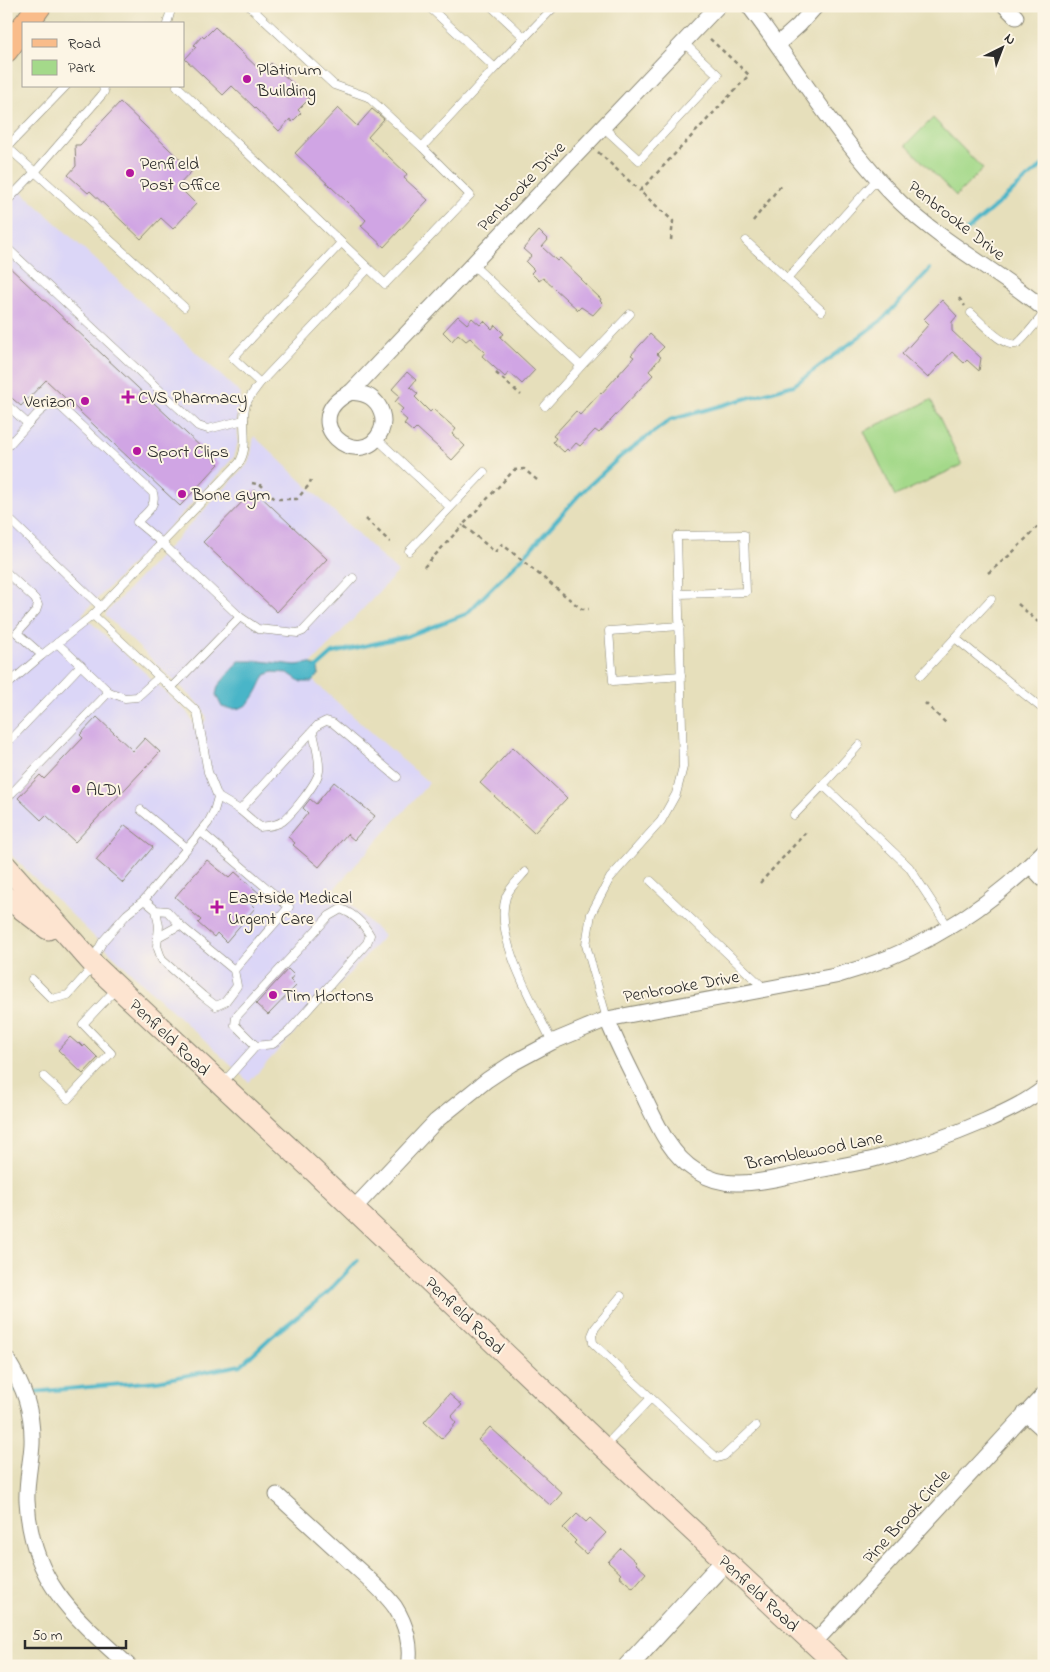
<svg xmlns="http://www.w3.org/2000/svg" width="1050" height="1672" viewBox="0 0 1050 1672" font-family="'Indie Flower',sans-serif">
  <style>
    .built { fill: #dbd6f7 }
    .green { fill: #a4d98a; stroke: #68825a }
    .water { fill: #4ab5c8; stroke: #3a707a }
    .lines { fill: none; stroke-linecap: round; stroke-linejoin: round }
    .stream { stroke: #4ab5c8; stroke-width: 4 }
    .building { fill: #d0a5e4 }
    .service-casing { stroke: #888573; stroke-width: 9 }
    .minor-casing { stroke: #888573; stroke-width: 17 }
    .tertiary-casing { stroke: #888573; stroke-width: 21 }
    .secondary-casing { stroke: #888573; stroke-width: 23 }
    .primary-casing { stroke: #888573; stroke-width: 26 }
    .path { stroke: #888573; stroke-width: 2.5; stroke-dasharray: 4 4; stroke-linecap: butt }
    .service { stroke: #fff; stroke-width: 8 }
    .minor { stroke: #fff; stroke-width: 15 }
    .tertiary { stroke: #fff; stroke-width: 19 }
    .secondary { stroke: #fde4d0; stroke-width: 21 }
    .primary { stroke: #f9bc8a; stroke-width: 24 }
    .poi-dot { fill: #b5179e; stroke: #fcf5e5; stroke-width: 2 }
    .labels { text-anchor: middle; stroke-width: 4; stroke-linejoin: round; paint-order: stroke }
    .poi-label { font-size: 18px; fill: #2b2b2b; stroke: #fcf5e5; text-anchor: start }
    .street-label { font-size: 18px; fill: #2b2b2b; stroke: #fcf5e5 }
  </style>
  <rect width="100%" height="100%" fill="#fcf5e5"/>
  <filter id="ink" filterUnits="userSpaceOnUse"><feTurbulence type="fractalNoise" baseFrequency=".02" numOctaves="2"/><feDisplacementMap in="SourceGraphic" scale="10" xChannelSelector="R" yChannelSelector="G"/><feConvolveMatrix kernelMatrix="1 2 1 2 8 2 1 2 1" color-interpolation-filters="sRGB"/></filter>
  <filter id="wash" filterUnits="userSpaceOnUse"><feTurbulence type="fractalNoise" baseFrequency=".0096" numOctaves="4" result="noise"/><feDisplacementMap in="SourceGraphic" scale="20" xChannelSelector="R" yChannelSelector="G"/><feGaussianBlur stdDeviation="1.12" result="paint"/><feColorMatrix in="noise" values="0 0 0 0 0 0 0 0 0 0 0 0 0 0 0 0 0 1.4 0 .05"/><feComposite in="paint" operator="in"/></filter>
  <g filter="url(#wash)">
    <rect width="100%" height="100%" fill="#e6dfbb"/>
    <!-- built -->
    <polygon class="built" points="6,177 241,394 237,413 238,441 234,457 182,514 82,614 186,711 193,722 196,730 207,719 202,707 106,616 106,613 245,467 250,461 254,436 398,572 303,672 429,783 334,889 384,936 249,1082 120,962 6,850"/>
    <!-- green -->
    <g class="green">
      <polygon points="933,118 983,169 956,196 906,145"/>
      <polygon points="931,400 962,465 895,496 864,431"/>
    </g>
    <!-- water -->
    <path class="water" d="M239,661H260L296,665L310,663L318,668L319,674L312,682H301L288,673L273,672L265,675C255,696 249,715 222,707L216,695L218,686Z"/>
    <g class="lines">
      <!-- stream -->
      <g class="stream">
        <polyline points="964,233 1044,164"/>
        <polyline points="314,670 333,653 408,636 466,614 529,551 580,494 620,457 670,420 794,385 882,320 930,269"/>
        <polyline points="6,1392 15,1390"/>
        <polyline points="32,1392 157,1381 241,1365 271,1337 326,1294 358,1260"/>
      </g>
    </g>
    <g id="blocks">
      <!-- building -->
      <g class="building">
        <polygon points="215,27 262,72 271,63 309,99 298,110 301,113 292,122 290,119 279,131 232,86 223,95 185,59 196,47 194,45 202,36 204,38"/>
        <polygon points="120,102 192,171 178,186 196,204 173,229 161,218 141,239 90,191 88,193 68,175 76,166 75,145 80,145"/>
        <polygon points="338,108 357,126 372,109 384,119 368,137 407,174 404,178 428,200 384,247 361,226 366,220 295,153"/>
        <polygon points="539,231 548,240 542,247 557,261 560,258 582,279 581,280 601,299 600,301 603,304 593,315 581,307 578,310 543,278 539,281 531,273 534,270 526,262 531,256 523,249"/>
        <polygon points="6,264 219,464 180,506 46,380 21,406 6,393"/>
        <polygon points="942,300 957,316 952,322 952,331 981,358 979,371 967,360 964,363 952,352 928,378 902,354 929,324 924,319"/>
        <polygon points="458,316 467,324 472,318 480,325 484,321 492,329 495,325 504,334 500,337 535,370 522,384 509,372 505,377 482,356 485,352 470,338 466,341 458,334 452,341 443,332"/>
        <polygon points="650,334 664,347 657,354 661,357 649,371 653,375 599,433 595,430 580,446 576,443 569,451 567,449 564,452 553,442 556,438 553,436 576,411 580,415 600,393 601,394 634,357 631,355"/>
        <polygon points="407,372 416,380 410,387 418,394 415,397 430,412 433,409 456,429 452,434 465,446 452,460 417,428 413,432 404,424 407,420 399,413 403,409 395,402 400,396 392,389"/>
        <polygon points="254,490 327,559 277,612 203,542"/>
        <polygon points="97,717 133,751 145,738 160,752 75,842 46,815 41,820 18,798 40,775 44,779 83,738 80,735"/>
        <polygon points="513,747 567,798 534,833 480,783"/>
        <polygon points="334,782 375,816 354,840 347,834 319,867 293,845 295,843 288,837 308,813 303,808 310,799 316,804"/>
        <polygon points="125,825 153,847 123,883 96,860"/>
        <polygon points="207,860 229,878 235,872 259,893 250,903 255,908 226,942 217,933 214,937 198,923 201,920 175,897"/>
        <polygon points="288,969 294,975 290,980 296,986 268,1015 256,1004"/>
        <polygon points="70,1037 78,1044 79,1043 83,1047 85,1045 98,1058 83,1074 58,1050"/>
        <polygon points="449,1394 462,1405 451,1417 456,1423 442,1439 424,1422"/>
        <polygon points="490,1427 562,1493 551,1506 478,1440"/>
        <polygon points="577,1514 586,1522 590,1518 606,1533 586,1554 574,1543 576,1541 563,1528"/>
        <polygon points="621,1548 637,1563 636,1564 646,1573 633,1588 619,1576 621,1574 608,1562"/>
      </g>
    </g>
  </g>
  <g filter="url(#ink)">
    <use href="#blocks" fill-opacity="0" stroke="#888573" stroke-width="1"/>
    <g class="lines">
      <defs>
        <g id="service">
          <polyline points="249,6 334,85 368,97 422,147 495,68 428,6"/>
          <polyline points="491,6 524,37"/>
          <polyline points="167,24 172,6"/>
          <polyline points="495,68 555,6"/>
          <polyline points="103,86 104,92 101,96 35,172 184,307"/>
          <polyline points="177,86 385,284 470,195 422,147"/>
          <polyline points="603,127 639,160 718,75 683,42"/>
          <polyline points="6,146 35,172 6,202"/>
          <polyline points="7,147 66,86"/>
          <polyline points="746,241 822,311"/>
          <polyline points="341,243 233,358 260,383 368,269"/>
          <polyline points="6,247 198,426 208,429 244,420"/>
          <polyline points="472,264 581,366 545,406"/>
          <polyline points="787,279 878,178"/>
          <path d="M971,313C980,321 1006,351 1018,343C1024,339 1037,321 1044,314"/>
          <polyline points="581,366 630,314"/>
          <path d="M260,383C255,390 247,399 245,407C241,427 250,445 239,463L162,543L240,617L258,629L298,633L303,631L353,578"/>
          <path d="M6,404L28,424C38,414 46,400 61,407L153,493C157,506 146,513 137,522L162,543L93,615L42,655L6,686"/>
          <polyline points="376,438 450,507"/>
          <polyline points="6,448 28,424"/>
          <polyline points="6,516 101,607"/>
          <polyline points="409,551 484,472"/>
          <polyline points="6,572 35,599 38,605 36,611 17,633 42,655"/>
          <polyline points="991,599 955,638 1044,710"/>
          <polyline points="93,615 197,712 208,772 218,797 214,811 208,823 144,900 127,914 103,941 93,959"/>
          <polyline points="680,626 609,631 613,681 681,676"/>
          <polyline points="57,643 109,692 125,698 137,697 159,677"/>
          <polyline points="921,675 955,638"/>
          <polyline points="171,688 240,617"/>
          <polyline points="6,744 81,665"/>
          <polyline points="859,745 823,785 909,867 949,928"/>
          <polyline points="6,793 9,796 109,692"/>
          <polyline points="218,797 240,810 318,725 326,721 333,723 397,777"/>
          <polyline points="141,810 187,848"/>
          <path d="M240,810L260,827C268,826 276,826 283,821C293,813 318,782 319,771C320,758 315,744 313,732"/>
          <polyline points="794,815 823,785"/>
          <polyline points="201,832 289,907 234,970"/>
          <path d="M525,872C519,879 509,888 506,897C493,937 535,1006 552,1042"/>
          <polyline points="651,881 766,990"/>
          <polyline points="144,900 156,910 167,911 180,925 234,970 237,986 225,1002 216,1006 203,996 162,960 157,946 159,926 156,910"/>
          <polyline points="158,937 180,925"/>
          <polyline points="32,979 52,999 68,995 93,967"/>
          <polyline points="607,1019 586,945 591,914 610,878 661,821 676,794 683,767 677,536 744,535 746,592 679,594"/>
          <polyline points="44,1077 68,1099 111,1053 83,1024 116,989"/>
          <path d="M223,1083L256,1046L273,1044L289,1031L367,943L370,935C363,923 354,914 341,909L329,916L236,1017L235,1025L256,1046"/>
          <polyline points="621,1296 595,1328 592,1335 593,1343 651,1398"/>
          <polyline points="605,1446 651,1398 717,1458 724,1456 756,1426"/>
        </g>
        <g id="minor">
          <path d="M749,6C799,72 841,144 900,202C944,244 998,271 1044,309"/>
          <polyline points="1005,6 1016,17"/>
          <polyline points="778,44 799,25 816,6"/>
          <polyline points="351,392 718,6"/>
          <path d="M351,392C358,393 364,393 370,397C381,404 386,419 381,431C361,475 293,420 351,392Z"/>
          <polyline points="1030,865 1044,880"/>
          <path d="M607,1019C617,1044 629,1067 641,1091C655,1119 668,1154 696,1171C707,1178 722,1183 736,1183C758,1184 781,1177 803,1173C826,1168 851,1165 874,1159C912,1149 948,1137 985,1121C1005,1112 1027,1102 1044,1088"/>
          <path d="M354,1208L436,1121L487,1080L511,1064L552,1042L607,1019L835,976C915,954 986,911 1044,851"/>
          <path d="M6,1358C24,1387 33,1410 32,1444C31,1463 26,1481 27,1501C31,1581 73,1616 129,1666"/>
          <polyline points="1025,1413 1044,1430"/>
          <path d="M277,1495C301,1517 325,1539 348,1560C364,1575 382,1589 395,1607C406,1624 412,1646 408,1666"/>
          <polyline points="814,1643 1044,1394"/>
        </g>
        <polyline id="tertiary" points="628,1666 725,1561"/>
        <g id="secondary">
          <polyline points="6,866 95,966 315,1172 604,1448 838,1666"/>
          <polyline points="6,897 48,929"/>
        </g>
        <g id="primary">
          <polyline points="26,24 39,6"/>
          <polyline points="6,50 24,26"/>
        </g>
      </defs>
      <!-- service casing -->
      <use href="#service" class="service-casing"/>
      <!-- minor casing -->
      <use href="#minor" class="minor-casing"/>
      <!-- tertiary casing -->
      <use href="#tertiary" class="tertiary-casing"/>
      <!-- secondary casing -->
      <use href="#secondary" class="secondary-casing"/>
      <!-- primary casing -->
      <use href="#primary" class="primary-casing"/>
      <!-- path -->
      <g class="path">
        <polyline points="598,152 640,191"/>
        <polyline points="753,221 781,185"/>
        <polyline points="671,240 673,221 640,191 749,75 708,37"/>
        <polyline points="959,298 965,306"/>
        <polyline points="496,373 521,395"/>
        <polyline points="537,480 524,469 514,470 463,525 495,552 502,544 579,607 582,609 589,609"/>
        <polyline points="252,483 261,485 275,499 297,499 309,485 311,480"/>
        <polyline points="366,519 390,542"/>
        <polyline points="424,567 463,525"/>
        <polyline points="988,573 1010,555 1044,520"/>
        <polyline points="1018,604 1038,622"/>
        <polyline points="925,703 948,725"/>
        <polyline points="760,883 807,831"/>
      </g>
      <!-- service -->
      <use href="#service" class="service"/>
      <!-- minor -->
      <use href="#minor" class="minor"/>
      <!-- tertiary -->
      <use href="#tertiary" class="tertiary"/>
      <!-- secondary -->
      <use href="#secondary" class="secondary"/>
      <!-- primary -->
      <use href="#primary" class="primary"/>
    </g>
  </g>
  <!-- markers -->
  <g class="poi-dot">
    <circle cx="247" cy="79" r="5"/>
    <circle cx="130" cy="173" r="5"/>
    <path d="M125.5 389.5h5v5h5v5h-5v5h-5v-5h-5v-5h5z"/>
    <circle cx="85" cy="401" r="5"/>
    <circle cx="137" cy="451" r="5"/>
    <circle cx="182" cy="494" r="5"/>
    <circle cx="76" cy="789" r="5"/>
    <path d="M214.5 899.5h5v5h5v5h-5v5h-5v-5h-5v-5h5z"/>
    <circle cx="273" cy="995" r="5"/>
  </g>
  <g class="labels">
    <!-- poi labels -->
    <g class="poi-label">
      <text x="257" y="75">Platinum<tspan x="257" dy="21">Building</tspan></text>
      <text x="140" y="169">Penfield<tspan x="140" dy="21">Post Office</tspan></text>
      <text x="138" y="403">CVS Pharmacy</text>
      <text x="75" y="407" text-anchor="end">Verizon</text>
      <text x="147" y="457">Sport Clips</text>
      <text x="192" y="500">Bone Gym</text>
      <text x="86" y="795">ALDI</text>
      <text x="228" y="903">Eastside Medical<tspan x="228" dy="21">Urgent Care</tspan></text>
      <text x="283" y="1001">Tim Hortons</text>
    </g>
    <!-- street labels -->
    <g class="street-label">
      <text transform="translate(521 186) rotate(-46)" y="6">Penbrooke Drive</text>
      <text transform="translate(957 220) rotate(38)" y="6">Penbrooke Drive</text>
      <text transform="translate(681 986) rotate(-10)" y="6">Penbrooke Drive</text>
      <text transform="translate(170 1037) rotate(43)" y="6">Penfield Road</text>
      <text transform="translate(814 1150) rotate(-11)" y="6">Bramblewood Lane</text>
      <text transform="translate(465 1315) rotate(44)" y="6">Penfield Road</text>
      <text transform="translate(906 1516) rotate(-48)" y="6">Pine Brook Circle</text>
      <text transform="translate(759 1593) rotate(43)" y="6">Penfield Road</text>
    </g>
  </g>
  <!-- margin -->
  <rect width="1050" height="1672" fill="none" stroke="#fcf5e5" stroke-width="25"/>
  <!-- legend -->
  <rect x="22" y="22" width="162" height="65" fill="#fcf5e5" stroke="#a8a49b"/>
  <rect x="32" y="39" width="25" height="8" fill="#f9bc8a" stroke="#a8a49b"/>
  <text x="68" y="48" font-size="15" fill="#2b2b2b">Road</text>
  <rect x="32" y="60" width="25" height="15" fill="#a4d98a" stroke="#a8a49b"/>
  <text x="68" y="72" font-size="15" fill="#2b2b2b">Park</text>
  <!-- north arrow -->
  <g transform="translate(1002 48) rotate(42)" stroke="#fcf5e5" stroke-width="4" paint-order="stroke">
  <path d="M0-4L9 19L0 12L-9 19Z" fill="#2b2b2b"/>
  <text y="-8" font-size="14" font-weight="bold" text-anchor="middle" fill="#2b2b2b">N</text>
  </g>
  <!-- scale -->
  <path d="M25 1640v8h101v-8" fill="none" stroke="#2b2b2b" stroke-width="2.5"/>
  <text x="32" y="1640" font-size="15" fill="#2b2b2b" stroke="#fcf5e5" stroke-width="4" paint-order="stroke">50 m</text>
</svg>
